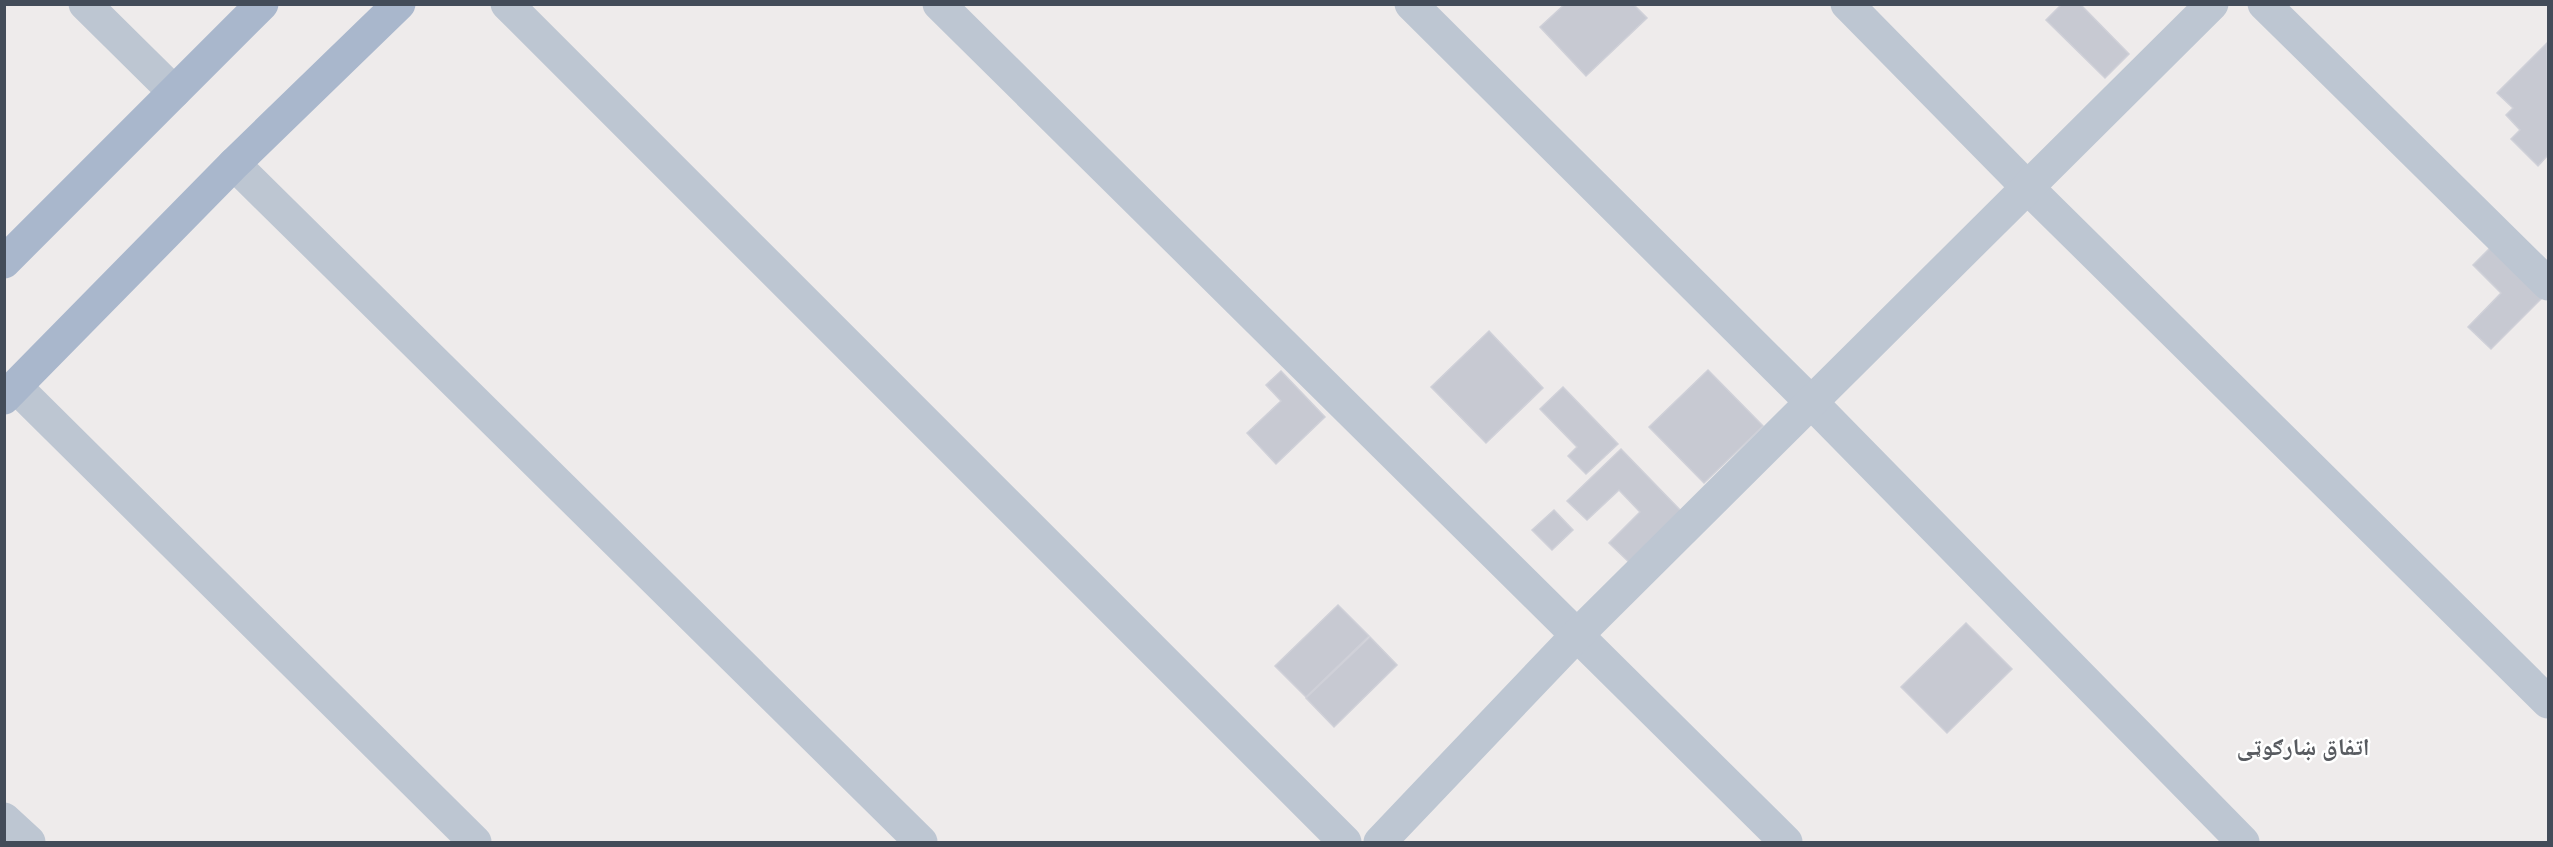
<svg xmlns="http://www.w3.org/2000/svg" width="2553" height="847" viewBox="0 0 2553 847" font-family="Lato,'Noto Naskh Arabic',sans-serif">
  <style>
    .building { fill: #c7c9d2; stroke: #cfd0d8; stroke-width: 1.5 }
    .lines { fill: none; stroke-linecap: round; stroke-linejoin: round }
    .minor { stroke: #bdc6d2; stroke-width: 33 }
    .major { stroke: #a9b7cc; stroke-width: 33 }
    .labels { text-anchor: middle; stroke-width: 5; stroke-linejoin: round; paint-order: stroke }
    .district-label { font-size: 24px; font-weight: bold; fill: #585b60; stroke: #fff }
  </style>
  <rect width="100%" height="100%" fill="#eeebeb"/>
  <!-- building -->
  <g class="building">
    <polygon points="1565,4 1633,4 1647,18 1586,76 1540,27"/>
    <polygon points="2062,4 2080,4 2129,54 2105,78 2046,20"/>
    <polygon points="2547,43 2548,155 2538,166 2511,139 2520,130 2506,115 2513,108 2497,93"/>
    <polygon points="2494,244 2546,294 2491,349 2468,327 2501,293 2473,265"/>
    <polygon points="1489,331 1543,388 1486,443 1431,387"/>
    <polygon points="1708,370 1763,426 1704,483 1649,427"/>
    <polygon points="1281,371 1325,417 1276,464 1247,433 1281,401 1266,385"/>
    <polygon points="1563,387 1618,444 1586,474 1568,456 1577,447 1540,409"/>
    <polygon points="1621,449 1683,513 1631,564 1609,543 1640,512 1619,490 1587,520 1567,501"/>
    <polygon points="1554,510 1573,530 1552,550 1532,530"/>
    <polygon points="1338,605 1369,636 1306,697 1275,666"/>
    <polygon points="1966,623 2012,669 1947,733 1901,687"/>
    <polygon points="1370,637 1397,665 1334,727 1306,698"/>
  </g>
  <g class="lines">
    <!-- minor -->
    <g class="minor">
      <polyline points="85,4 174,92"/>
      <polyline points="507,4 1345,842"/>
      <polyline points="939,4 1786,842"/>
      <polyline points="1411,4 1812,403 2243,842"/>
      <polyline points="1847,4 2028,188 2548,702"/>
      <polyline points="2264,4 2548,284"/>
      <polyline points="234,164 921,842"/>
      <polyline points="16,387 475,842"/>
      <polyline points="4,819 29,842"/>
      <polyline points="1380,842 1577,635 2212,4"/>
    </g>
    <!-- major -->
    <g class="major">
      <polyline points="4,262 262,4"/>
      <polyline points="4,398 234,164 399,4"/>
    </g>
  </g>
  <g class="labels">
    <!-- district labels -->
    <g class="district-label">
      <text x="2303" y="755">اتفاق ښارګوټی</text>
    </g>
  </g>
  <!-- border -->
  <rect width="2553" height="847" fill="none" stroke="#434c59" stroke-width="12"/>
</svg>
